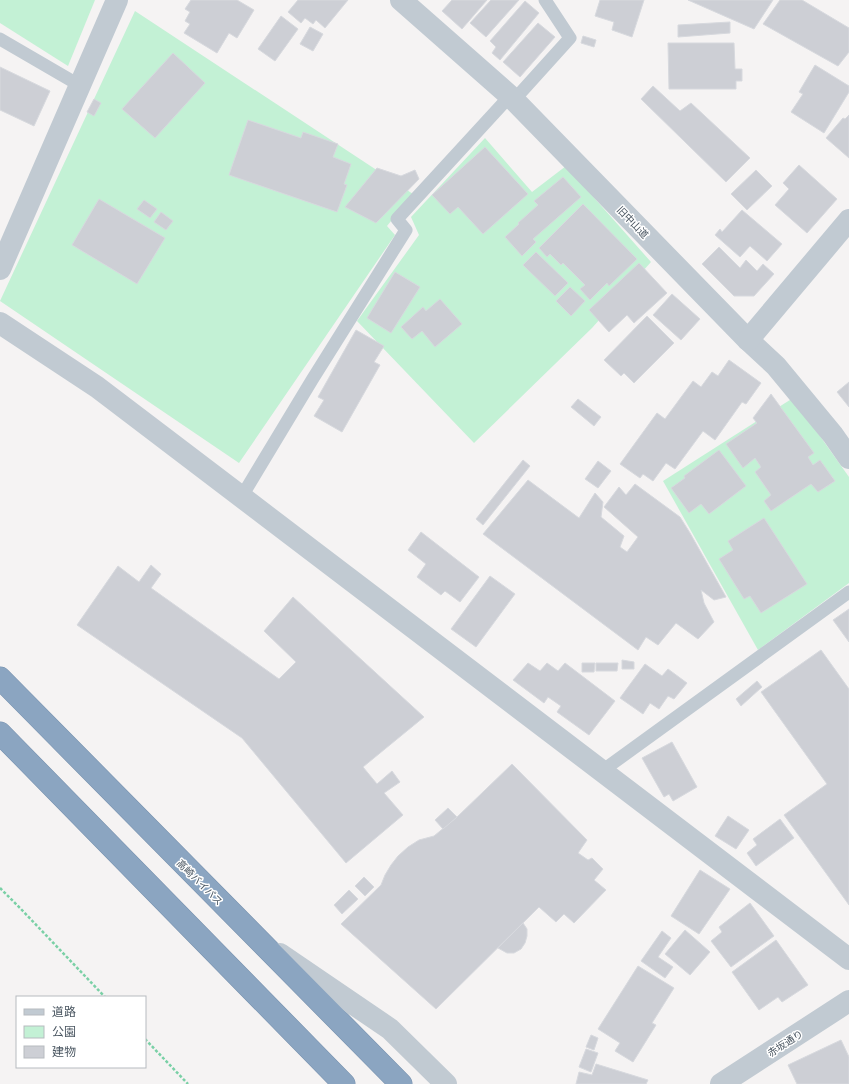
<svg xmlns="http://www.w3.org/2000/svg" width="849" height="1084" viewBox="0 0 849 1084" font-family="'Source Sans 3','Noto Sans JP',sans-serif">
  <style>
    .green { fill: #c3f1d5 }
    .building { fill: #cdcfd5; stroke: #d7d9de }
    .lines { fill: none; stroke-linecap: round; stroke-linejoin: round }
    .highway-casing { stroke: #7690ad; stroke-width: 23 }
    .path { stroke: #7ad0a6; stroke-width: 2.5; stroke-dasharray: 3 2; stroke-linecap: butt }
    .lane { stroke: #c1cad2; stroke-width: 13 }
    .street { stroke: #c1cad2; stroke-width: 22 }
    .highway { stroke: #8ba5c1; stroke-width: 22 }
    .labels { text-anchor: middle; stroke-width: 3; stroke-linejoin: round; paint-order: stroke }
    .street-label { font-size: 10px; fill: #4a5661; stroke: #fff }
  </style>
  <rect width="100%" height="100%" fill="#f5f3f3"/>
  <!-- green -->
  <g class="green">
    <polygon points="0,0 95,0 68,66 0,23"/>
    <polygon points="135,11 413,194 387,226 395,235 239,463 0,301"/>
    <polygon points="485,138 532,192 566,166 651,262 592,328 474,443 357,321 419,235 411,217"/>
    <polygon points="793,398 849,477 849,583 758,650 663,481"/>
  </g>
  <!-- building -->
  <g class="building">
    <polygon points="191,0 237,0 254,10 237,38 229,33 217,53 184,33 190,24 185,21 190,12 185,9"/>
    <polygon points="298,0 348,0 325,28 316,20 313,24 305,18 301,23 288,12"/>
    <polygon points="452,0 487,0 462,29 442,11"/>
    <polygon points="491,0 519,0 486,37 470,23"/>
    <polygon points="600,0 644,0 632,37 612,30 614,22 595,16"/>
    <polygon points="688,0 773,0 754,29"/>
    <polygon points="780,0 802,0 849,28 849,52 838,66 763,24"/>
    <polygon points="525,1 539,13 500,60 492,53 496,47 490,41"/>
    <polygon points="281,16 298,29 275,61 258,49"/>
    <polygon points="730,22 730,33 678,37 678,25"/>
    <polygon points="538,23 555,37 520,77 503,62"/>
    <polygon points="310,27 323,34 313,51 300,44"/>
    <polygon points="583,36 596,40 594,47 581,43"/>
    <polygon points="668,43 734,43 735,69 742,69 742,81 736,81 736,89 669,89"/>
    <polygon points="173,53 205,83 155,138 122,109"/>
    <polygon points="815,65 849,86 849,92 824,133 791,112 803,94 799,92"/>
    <polygon points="0,67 50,91 34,126 0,110"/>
    <polygon points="653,86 680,111 691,103 750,158 726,182 641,99"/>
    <polygon points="94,99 101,103 94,116 87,112"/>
    <polygon points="849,115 849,158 826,138 843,118 845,119"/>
    <polygon points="248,120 301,138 303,132 338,144 333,157 351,164 344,184 347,185 337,212 229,175"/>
    <polygon points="485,147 528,194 483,234 458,207 450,214 432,195"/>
    <polygon points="799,165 837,199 807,233 775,205 789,189 783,183"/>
    <polygon points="377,168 401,176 415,170 419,179 376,223 345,207"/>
    <polygon points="756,170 772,186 747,210 731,194"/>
    <polygon points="563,177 581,197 533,239 536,242 522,256 505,237 519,224 518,223 538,205 534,201"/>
    <polygon points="99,199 165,238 137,284 72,245"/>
    <polygon points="144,200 157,209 150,218 137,209"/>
    <polygon points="583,204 637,259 609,286 607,283 590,300 580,289 585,285 563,263 561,265 550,254 547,257 539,248"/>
    <polygon points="742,210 782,244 767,261 750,246 740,257 715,235 720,229 722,232"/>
    <polygon points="161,212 173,221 166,230 154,222"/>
    <polygon points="719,247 740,268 746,260 757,271 763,264 774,274 754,296 734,296 702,264"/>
    <polygon points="536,252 568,283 555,296 523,265"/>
    <polygon points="639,263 667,293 634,323 627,315 609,332 589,310"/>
    <polygon points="395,272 420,287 391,333 367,318"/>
    <polygon points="570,287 585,301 571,316 556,301"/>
    <polygon points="672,294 700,319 681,340 653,315"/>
    <polygon points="440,299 462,324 435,347 422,331 412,339 401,327 423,307 426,311"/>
    <polygon points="647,316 674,343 634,383 624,373 621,376 604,360"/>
    <polygon points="356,330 384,346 374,362 380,365 342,432 314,416 324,400 318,397"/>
    <polygon points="729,360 761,383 746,404 742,402 715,440 703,431 675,469 666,463 653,481 643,474 640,478 620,464 657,413 665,419 693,381 701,387 712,372 718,376"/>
    <polygon points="849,382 849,407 837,392"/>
    <polygon points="771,394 814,453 808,457 813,465 820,460 835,481 818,492 811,484 771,511 764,501 771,495 755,472 761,467 755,458 743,468 726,444 757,423 753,418"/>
    <polygon points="578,399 601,417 594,426 571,407"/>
    <polygon points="719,450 746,486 709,514 701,504 689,513 671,488 685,478 684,476"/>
    <polygon points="523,460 530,466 483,525 476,519"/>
    <polygon points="598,461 611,471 598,488 585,479"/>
    <polygon points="528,480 579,518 595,493 603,502 601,517 624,536 620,547 627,552 638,537 604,507 619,487 626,495 635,484 680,517 690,533 726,597 714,600 701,590 704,603 714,622 698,639 676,623 658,645 646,637 638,650 483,534"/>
    <polygon points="764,518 807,584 761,613 750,596 744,599 719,559 733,550 728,541"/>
    <polygon points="421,532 479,577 460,602 445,591 441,595 417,577 426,564 408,550"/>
    <polygon points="151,565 161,574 151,588 279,679 296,662 264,631 293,597 424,717 363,767 377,784 392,771 400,782 384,793 403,815 346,863 242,738 77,625 118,566 139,582"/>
    <polygon points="490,576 515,594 476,647 451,629"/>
    <polygon points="849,609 849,642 833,620"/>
    <polygon points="821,650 849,689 849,905 784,815 827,784 761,692"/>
    <polygon points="622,660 634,662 634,669 622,669"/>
    <polygon points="528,663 540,671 547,663 558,671 565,663 615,701 589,735 557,712 561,706 548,697 544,703 513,680"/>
    <polygon points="582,663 595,663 594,672 582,672"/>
    <polygon points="596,663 618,663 617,671 596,671"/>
    <polygon points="645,664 662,676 668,669 687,683 674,699 668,696 659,709 650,703 643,714 620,698"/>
    <polygon points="757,681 762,687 741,706 736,699"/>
    <polygon points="672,742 697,787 673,801 669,794 664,797 642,758"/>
    <polygon points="512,764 587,840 578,853 588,860 592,858 603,869 594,880 606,890 574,923 564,914 556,922 539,907 436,1009 341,924 381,885 385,875 391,865 398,856 408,847 419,840 434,836 457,817"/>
    <polygon points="448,808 457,817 443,829 435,820"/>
    <polygon points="728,816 749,830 736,849 715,836"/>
    <polygon points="780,819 794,838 756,866 747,853 757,845 753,839"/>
    <polygon points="700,870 730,889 699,934 671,916"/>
    <polygon points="364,877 374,887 365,896 355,886"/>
    <polygon points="349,890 358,899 342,914 334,905"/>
    <polygon points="750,903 774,936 731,967 711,941 722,932 719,927"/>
    <polygon points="523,923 527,929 527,936 525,943 521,949 514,953 507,953 498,948"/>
    <polygon points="685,930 710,952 690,975 665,954"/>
    <polygon points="662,931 671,938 658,957 673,967 665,978 641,961"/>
    <polygon points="776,940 808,985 782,1002 778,997 759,1010 732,972"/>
    <polygon points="638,966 674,988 652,1023 656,1025 633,1062 615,1051 620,1043 598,1029"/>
    <polygon points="591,1035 598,1038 594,1050 586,1047"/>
    <polygon points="841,1040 849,1057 849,1084 797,1084 788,1065"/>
    <polygon points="586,1049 598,1053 591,1072 579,1067"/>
    <polygon points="596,1064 648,1080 646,1084 576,1084 579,1072 592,1075"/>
  </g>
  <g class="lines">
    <defs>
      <g id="highway">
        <polyline points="0,678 401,1084"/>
        <polyline points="0,733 344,1084"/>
      </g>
    </defs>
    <!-- highway casing -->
    <use href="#highway" class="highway-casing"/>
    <!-- path -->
    <g class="path">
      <polyline points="0,888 20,908 105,997"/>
      <polyline points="145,1039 188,1084"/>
    </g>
    <!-- lane -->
    <g class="lane">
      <polyline points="0,39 79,85"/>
      <polyline points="514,100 570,38 545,0"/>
      <polyline points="242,496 312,380 406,230 397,219 510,96"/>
      <polyline points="602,771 849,592"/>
    </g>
    <!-- street -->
    <g class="street">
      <polyline points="401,0 510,96 748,340 776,366 833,435 849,458"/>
      <polyline points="0,269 117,0"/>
      <polyline points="0,323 97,387 849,959"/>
      <polyline points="748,340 849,220"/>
      <polyline points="280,954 390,1029 446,1084"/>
      <polyline points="721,1084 849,1001"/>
    </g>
    <!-- highway -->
    <use href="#highway" class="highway"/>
  </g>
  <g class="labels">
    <!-- street labels -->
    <g class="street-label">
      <text transform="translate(633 222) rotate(46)" y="4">旧中山道</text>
      <text transform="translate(200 882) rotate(45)" y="4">高崎バイパス</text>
      <text transform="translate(785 1043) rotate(-33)" y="4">赤坂通り</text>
    </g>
  </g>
  <!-- legend -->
  <rect x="16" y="996" width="130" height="72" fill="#ffffff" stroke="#b7bbc0"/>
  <rect x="24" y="1009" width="20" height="6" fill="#c1cad2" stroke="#b7bbc0"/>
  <text x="52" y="1016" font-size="12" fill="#4a5661">道路</text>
  <rect x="24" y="1026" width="20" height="12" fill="#c3f1d5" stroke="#b7bbc0"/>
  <text x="52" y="1036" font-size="12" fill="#4a5661">公園</text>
  <rect x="24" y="1046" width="20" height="12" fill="#cdcfd5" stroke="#b7bbc0"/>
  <text x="52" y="1056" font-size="12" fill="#4a5661">建物</text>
</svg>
